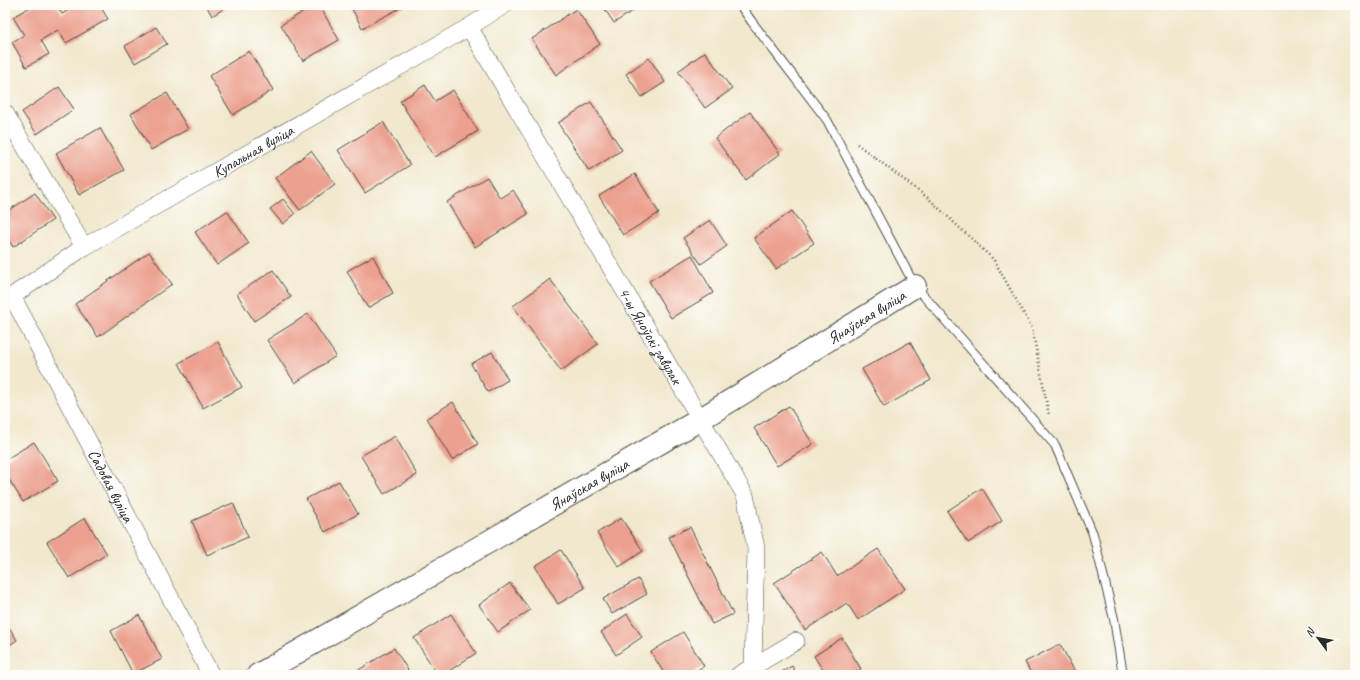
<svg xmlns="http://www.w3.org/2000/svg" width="1360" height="680" viewBox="0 0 1360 680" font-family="Caveat,sans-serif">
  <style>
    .building { fill: #eca08f }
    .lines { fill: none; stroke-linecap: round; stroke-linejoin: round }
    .lane-casing { stroke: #494743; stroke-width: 10 }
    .street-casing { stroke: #494743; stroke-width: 18 }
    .secondary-casing { stroke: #494743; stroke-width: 24 }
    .path { stroke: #494743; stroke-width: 2.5; stroke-dasharray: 1 3; stroke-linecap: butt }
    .lane { stroke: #fff; stroke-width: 8 }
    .street { stroke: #fff; stroke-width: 17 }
    .secondary { stroke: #fff; stroke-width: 22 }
    .labels { text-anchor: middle; stroke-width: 3; stroke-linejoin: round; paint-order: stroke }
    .street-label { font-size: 16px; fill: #2b2b2b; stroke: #fdfcf7 }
  </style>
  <rect width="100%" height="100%" fill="#fdfcf7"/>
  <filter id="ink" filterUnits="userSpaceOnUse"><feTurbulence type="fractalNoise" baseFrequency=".025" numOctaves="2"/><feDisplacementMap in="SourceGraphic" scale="8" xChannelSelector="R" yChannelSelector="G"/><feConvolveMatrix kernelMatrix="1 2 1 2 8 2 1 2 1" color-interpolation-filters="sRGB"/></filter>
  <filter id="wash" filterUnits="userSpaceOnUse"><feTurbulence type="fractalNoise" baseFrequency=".012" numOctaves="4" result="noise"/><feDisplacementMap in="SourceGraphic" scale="16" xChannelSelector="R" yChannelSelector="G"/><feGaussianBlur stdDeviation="0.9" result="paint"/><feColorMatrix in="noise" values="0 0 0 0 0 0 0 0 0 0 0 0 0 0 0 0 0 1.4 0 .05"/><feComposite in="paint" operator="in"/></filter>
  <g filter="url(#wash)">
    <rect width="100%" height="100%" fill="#f1e8ce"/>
    <g id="blocks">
      <!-- building -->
      <g class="building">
        <polygon points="34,5 57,5 62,14 77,5 102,5 100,6 108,19 66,43 58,30 41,40 49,54 26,67 12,42 24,35 13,17"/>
        <polygon points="206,5 230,5 212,16"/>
        <polygon points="315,5 319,5 339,40 303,61 281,25"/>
        <polygon points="350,5 406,5 362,28"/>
        <polygon points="602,5 642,5 614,23"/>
        <polygon points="576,9 600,44 556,75 532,39"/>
        <polygon points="156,27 167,44 135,63 125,46"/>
        <polygon points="249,51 273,90 233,115 209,76"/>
        <polygon points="705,52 732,89 705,108 678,71"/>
        <polygon points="649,58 665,82 642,97 626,74"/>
        <polygon points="425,85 435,101 453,90 478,131 435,157 400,101"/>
        <polygon points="59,87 74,109 37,134 22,112"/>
        <polygon points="167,93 188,129 151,150 131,114"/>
        <polygon points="591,102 622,150 589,171 558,123"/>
        <polygon points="750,112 780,154 746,180 715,138"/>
        <polygon points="383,122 410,165 365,193 338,150"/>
        <polygon points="100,128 124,170 79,195 56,153"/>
        <polygon points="311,151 335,184 300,210 275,178"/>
        <polygon points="635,174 659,213 623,235 599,196"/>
        <polygon points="487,177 500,198 513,190 528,214 475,247 447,202"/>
        <polygon points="35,193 53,220 13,247 5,234 5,213"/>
        <polygon points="283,199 295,214 283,224 270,209"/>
        <polygon points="227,211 249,243 217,265 195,232"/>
        <polygon points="792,211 814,243 776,269 754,238"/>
        <polygon points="710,220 727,246 701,264 683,238"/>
        <polygon points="149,252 172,284 98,337 75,304"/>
        <polygon points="692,255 713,293 671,318 649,281"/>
        <polygon points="373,256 393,293 368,308 347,271"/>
        <polygon points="273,270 291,297 254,321 237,294"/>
        <polygon points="550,279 598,344 561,371 513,306"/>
        <polygon points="308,314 336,356 295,383 267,340"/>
        <polygon points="218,342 242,387 203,408 179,363"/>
        <polygon points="910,342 931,380 884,407 862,369"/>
        <polygon points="492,352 508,380 488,392 471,364"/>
        <polygon points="453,402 478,444 452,460 427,418"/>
        <polygon points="789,406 813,444 777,466 754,428"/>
        <polygon points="395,436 417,475 384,494 361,456"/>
        <polygon points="34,442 58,481 23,502 5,473 5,460"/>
        <polygon points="339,481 358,514 325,532 306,499"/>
        <polygon points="982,488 1002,521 968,543 947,511"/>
        <polygon points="233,503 248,537 207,555 192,521"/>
        <polygon points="85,518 107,554 69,578 47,542"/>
        <polygon points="621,518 643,551 619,567 597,533"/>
        <polygon points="690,527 733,614 712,624 669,537"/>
        <polygon points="878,549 905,589 858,620 847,603 805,630 774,583 822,552 837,576"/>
        <polygon points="561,550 585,588 558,604 535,566"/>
        <polygon points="638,579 647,594 612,614 603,599"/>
        <polygon points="510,583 530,610 498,632 479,605"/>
        <polygon points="451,614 476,653 443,675 438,675 414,638"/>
        <polygon points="627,614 642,637 616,655 601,632"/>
        <polygon points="139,615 162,659 133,674 111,631"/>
        <polygon points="6,622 17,640 5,648 5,623"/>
        <polygon points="683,632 704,666 690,675 665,675 651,652"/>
        <polygon points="842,638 861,669 851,675 826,675 814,656"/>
        <polygon points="1060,644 1075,672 1070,675 1032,675 1025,662"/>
        <polygon points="394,648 411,675 360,675 357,671"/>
        <polygon points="792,666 797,675 777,675"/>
      </g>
    </g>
  </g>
  <g filter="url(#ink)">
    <use href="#blocks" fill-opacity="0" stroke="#494743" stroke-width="1"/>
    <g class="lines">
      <defs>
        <polyline id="lane" points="740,5 752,22 827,120 915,286 1055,445 1093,534 1114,619 1123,675"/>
        <g id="street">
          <path id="s1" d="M469,27L745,495L756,548L753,666"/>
          <polyline points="5,113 84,247"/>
          <path id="s2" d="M12,296L211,675"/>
          <path id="s3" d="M5,301L84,247L469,27L504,5"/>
          <polyline points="739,675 796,641"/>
        </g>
        <g id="secondary">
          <path id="s4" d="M258,675L701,419L915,286"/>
        </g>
      </defs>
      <!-- lane casing -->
      <use href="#lane" class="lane-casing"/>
      <!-- street casing -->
      <use href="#street" class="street-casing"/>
      <!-- secondary casing -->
      <use href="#secondary" class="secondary-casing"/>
      <!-- path -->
      <polyline class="path" points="857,144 928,198 994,260 1032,328 1049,415"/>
      <!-- lane -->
      <use href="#lane" class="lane"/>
      <!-- street -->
      <use href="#street" class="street"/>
      <!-- secondary -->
      <use href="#secondary" class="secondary"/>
    </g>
  </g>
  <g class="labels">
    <!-- street labels -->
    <g class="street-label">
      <text dy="6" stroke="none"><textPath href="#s3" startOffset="290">Купальная вуліца</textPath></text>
      <text dy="6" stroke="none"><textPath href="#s4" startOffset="706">Янаўская вуліца</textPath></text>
      <text dy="6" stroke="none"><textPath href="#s1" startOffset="358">4-ы Яноўскі завулак</textPath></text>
      <text dy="6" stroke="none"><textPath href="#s4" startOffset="382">Янаўская вуліца</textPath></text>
      <text dy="6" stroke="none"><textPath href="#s2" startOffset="214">Садовая вуліца</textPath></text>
    </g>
  </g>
  <!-- margin -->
  <rect width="1360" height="680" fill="none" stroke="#fdfcf7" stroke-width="20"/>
  <!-- north arrow -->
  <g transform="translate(1318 638) rotate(302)" stroke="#fdfcf7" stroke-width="3" paint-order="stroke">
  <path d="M0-3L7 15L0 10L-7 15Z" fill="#2b2b2b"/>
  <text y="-6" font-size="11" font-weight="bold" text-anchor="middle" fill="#2b2b2b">N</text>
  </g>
</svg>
